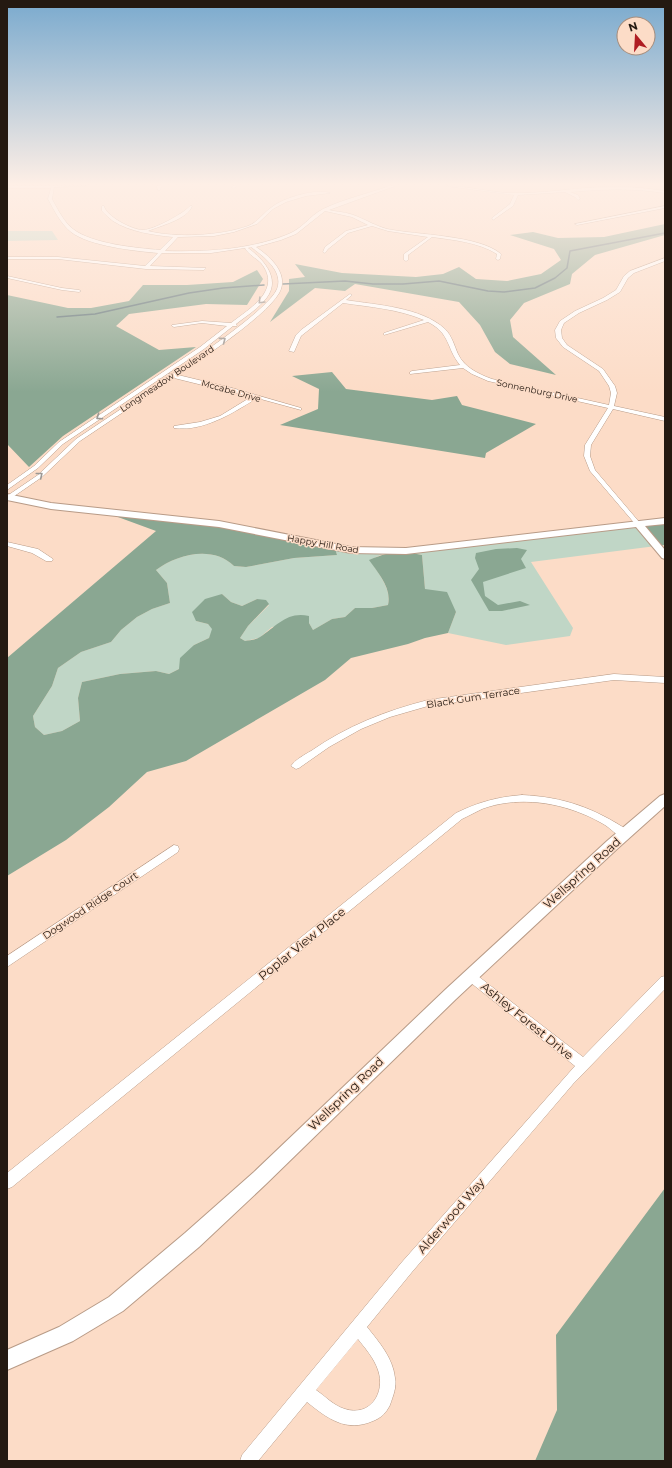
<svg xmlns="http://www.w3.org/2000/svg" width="672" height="1468" viewBox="0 0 672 1468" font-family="Montserrat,sans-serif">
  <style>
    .green { fill: #c0d6c6 }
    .forest { fill: #8aa792 }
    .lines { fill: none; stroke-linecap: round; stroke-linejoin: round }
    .stream { stroke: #5d7479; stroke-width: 1.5 }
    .minor-casing { stroke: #b89b87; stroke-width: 1 }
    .tertiary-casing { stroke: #b89b87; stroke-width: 2 }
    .minor { fill: #fff; fill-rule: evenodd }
    .tertiary { fill: #fff; fill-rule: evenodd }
    .oneway { stroke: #9c9894 }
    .labels { text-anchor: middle; stroke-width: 3; stroke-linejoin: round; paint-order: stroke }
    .far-street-label { font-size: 9px; fill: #241911; stroke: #fcdcc7 }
    .street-label { font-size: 10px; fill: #241911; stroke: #fcdcc7 }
    .near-street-label { font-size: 12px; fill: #241911; stroke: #fcdcc7 }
  </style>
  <rect width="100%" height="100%" fill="#fcdcc7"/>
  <!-- green -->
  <g class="green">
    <polygon points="7,231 52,231 58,240 7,241"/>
    <polygon points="638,524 656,546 531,562 573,628 570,636 506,645 448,633 456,612 425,589 422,555 406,551"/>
    <path d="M335,548L387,552L370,560C378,573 392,589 388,605L372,608H355L345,617L332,619L313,630L309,623L272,627L259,638L245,641L240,638L248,626L269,605L257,599L242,606L231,602L222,594L196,621L208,624L213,629L209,638L194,645L179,669L169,674L156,671L120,674L82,682L78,698L80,721L62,731L44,735L35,727L33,716L52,686L58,668L81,652L111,642L121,630L137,617L152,609L170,603L167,583L156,570C177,554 213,545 234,566L246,567L294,558L337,555Z"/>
  </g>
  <!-- forest -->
  <g class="forest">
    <polygon points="665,224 665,235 595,255 572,274 570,284 524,303 510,320 513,337 556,375 510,364 495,352 480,325 459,302 355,284 345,291 315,288 270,322 289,291 289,279 305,277 295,264 342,273 416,277 443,274 459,267 476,279 507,281 541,274 561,260 554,249 510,235 533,232 558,238 604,237"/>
    <polygon points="257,270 263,279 247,305 206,304 129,314 116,326 159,350 196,347 63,436 29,467 7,444 7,295 68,308 91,308 129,301 143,285 187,285 233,282"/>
    <polygon points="332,372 346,389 432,400 457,396 462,405 536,424 486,453 485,458 280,425 318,409 319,389 292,376"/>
    <path d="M107,513L190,520L335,548L337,555L294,558L246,567L234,566C213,545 177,554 156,570L167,583L170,603L152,609L137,617L121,630L111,642L81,652L58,668L52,686L33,716L35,727L44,735L62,731L80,721L78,698L82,682L120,674L156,671L169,674L179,669L180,658L194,645L209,638L212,629L208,624L196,621L192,612L205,599L222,594L231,602L242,606L257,599L266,600L269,604L248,626L240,638L245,641C249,640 256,640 260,637C277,626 287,611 309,616V623L313,630L332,619L345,617L355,608H372L388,605C392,588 378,573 369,560C391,551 399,550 422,555L425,589L447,592L456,612L448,633L425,638L408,644L351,658L325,680L186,761L147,772L109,807L66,840L7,876V658L156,531Z"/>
    <polygon points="665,521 665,545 656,546 638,524"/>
    <polygon points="517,548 527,550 521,559 526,568 483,582 485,596 498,605 520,601 530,605 502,611 489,611 471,580 479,569 475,558 476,553 496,549"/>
    <polygon points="665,1188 665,1461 535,1461 557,1410 556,1335"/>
  </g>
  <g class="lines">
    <!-- stream -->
    <g class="stream">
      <polyline points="283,284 345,281 373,284 403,284 439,281 488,291 504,292 535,288 555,278 567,268 570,251 665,233"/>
      <polyline points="57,317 95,314 189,293 223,288 264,285"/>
    </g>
    <defs>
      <g id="minor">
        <path d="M7,186H86L54,187L52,199C58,210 64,222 73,229C92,244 137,248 160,250L173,237C154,235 130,232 113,221C109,218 105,214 102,211V206H104C106,216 132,230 143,230C153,230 183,214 190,206H192C188,219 160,226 148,231C176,238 220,236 248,226C258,222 263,213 272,207C283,198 316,188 330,193L306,196L286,202L273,209L257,224L234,232L214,236L178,237L165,251C205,252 248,250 286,235C303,229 309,216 323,209C344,199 367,194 389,186H395L329,210C337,212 347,212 356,216C366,220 376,226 387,229C417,235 479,235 501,254L500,259L498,260L496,259L497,254C478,242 453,240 432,237L408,255V260L406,261L404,260V254L428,237L388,231L372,226L348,233L328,249L325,253L323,252L325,247L346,231L368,225L352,217L325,211L296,234L281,240L256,247C268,255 287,271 281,289C274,311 200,360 178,375L232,388L301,408V410L257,398C233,413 203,432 174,428V426L200,422L220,416L251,397L174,378L80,441L42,477L7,501V496L38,475L76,439L169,377L167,374L63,444L38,468L7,490V485L34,466L59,442L200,347L227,326L202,323L174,327L172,326V325L202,321L231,323C249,309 283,290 261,263C256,258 248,254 245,248L211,253H162L150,266L206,268L204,270L146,269L58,259H7V257H58L145,266L158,253C135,251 89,246 71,232C61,224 54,210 48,199L51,188H7ZM251,247C263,256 284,271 277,289C268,310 194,359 172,374H167L204,349L233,326H237L236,324C245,317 256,310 263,302C283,282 266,261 248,248Z"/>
        <polygon points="157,186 161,186 160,190 158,190"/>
        <polygon points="233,186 237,186 234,189 232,188"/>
        <path d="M446,186C467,186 488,192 509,193C541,194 572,188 604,187C625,186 645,188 665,191V193C631,188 604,189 570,192L578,195L580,199L578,200L575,197L565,192L518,195L513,206L493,220L492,218L510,204L514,195Z"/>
        <polygon points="665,206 665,208 577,225 575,224"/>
        <path d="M665,258V261L634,273L628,278L620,292L607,300L579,313L564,323L561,330L562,338L567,345L603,369L615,386L617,393L614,406L665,417V421L613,409L591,445L590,456L595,470L640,523V525H636L590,471L584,456L585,445L608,408L488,381L472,374L463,368L410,374V372L412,371L460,365C446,348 451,334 428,322L384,335V333L424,320C398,309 370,307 343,303L301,336L294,352L289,351L296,335L301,330L350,294L352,295L346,300C377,305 421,307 445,329C452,336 454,345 458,354C464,367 478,374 492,379L609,405L611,393L609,386L599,371L563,347L556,338L555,330L560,321L575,311L603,298L616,290L624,276L630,271Z"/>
        <polygon points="7,276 62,288 79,290 81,291 79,292 62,290 7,278"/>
        <polygon points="7,542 38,549 53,559 52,561 46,561 32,553 7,546"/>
        <path d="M614,674L665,677V683L614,680L428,706L390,717L361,729L329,747L299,768L296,769L291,766C295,760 304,755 311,751C347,726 385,711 428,700Z"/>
        <path d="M522,795C564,797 594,808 629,831L630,834L629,837C626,838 626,838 623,837C616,835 611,829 605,825C598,821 591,817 583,814C552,801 514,797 482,809C475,812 469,816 462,819L12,1187L7,1189V1173L456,813C479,802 497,797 522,795Z"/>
        <polygon points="174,845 178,846 179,849 178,852 7,967 7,956"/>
        <path d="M470,971L474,973L583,1057L661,977L665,976V989L573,1084L412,1272L367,1327C379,1342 393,1358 395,1378C397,1387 393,1396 390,1405C386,1413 381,1418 373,1421C346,1433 327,1418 307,1402L258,1461H240L242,1455L402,1262L575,1066L466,979L464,976L466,973ZM358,1339C365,1348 374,1358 378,1370C386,1393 370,1417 345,1409C334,1406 325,1396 316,1390Z"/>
      </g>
      <g id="tertiary">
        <polygon points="7,494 51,503 219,521 351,547 406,548 665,518 665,524 645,526 665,550 665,559 662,558 636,527 406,554 351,553 219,527 51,509 7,500"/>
        <polygon points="665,794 665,806 617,849 456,999 266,1184 199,1247 123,1311 73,1341 7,1370 7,1350 59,1327 109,1297 185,1233 254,1172 446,989 607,841 660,796"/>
      </g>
    </defs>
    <!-- minor casing -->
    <use href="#minor" class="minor-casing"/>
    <!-- tertiary casing -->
    <use href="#tertiary" class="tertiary-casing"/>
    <!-- minor -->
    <use href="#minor" class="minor"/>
    <!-- tertiary -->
    <use href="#tertiary" class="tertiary"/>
  </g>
  <!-- one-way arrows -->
  <defs><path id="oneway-chevron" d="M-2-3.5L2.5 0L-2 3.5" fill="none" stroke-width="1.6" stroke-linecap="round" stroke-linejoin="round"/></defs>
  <g class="oneway">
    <use href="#oneway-chevron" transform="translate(261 301) rotate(134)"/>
    <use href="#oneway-chevron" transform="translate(223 340) rotate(-37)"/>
    <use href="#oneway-chevron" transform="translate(99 417) rotate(146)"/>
    <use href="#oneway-chevron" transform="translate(40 475) rotate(-39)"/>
  </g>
  <!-- sky -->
  <linearGradient id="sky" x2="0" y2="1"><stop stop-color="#7aaace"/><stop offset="0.47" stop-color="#feefe6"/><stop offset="1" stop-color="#feefe6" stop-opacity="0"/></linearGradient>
  <rect width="672" height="392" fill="url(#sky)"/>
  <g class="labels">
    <!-- far-street labels -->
    <g class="far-street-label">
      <text transform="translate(167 379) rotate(-34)" y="3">Longmeadow Boulevard</text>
      <text transform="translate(231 391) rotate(16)" y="3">Mccabe Drive</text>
      <text transform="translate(537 391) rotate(12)" y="3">Sonnenburg Drive</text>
      <text transform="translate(323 544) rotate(10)" y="3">Happy Hill Road</text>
    </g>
    <!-- street labels -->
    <g class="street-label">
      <text transform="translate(473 697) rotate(-9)" y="4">Black Gum Terrace</text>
      <text transform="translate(90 905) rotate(-34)" y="4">Dogwood Ridge Court</text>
    </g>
    <!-- near-street labels -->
    <g class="near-street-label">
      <text transform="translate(582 873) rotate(-42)" y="4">Wellspring Road</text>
      <text transform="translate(302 944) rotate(-39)" y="4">Poplar View Place</text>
      <text transform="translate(527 1021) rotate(39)" y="4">Ashley Forest Drive</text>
      <text transform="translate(346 1094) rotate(-44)" y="4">Wellspring Road</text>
      <text transform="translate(451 1216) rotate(-49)" y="4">Alderwood Way</text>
    </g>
  </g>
  <!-- border -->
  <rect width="672" height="1468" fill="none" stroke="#241911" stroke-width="16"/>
  <!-- north arrow -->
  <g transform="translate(636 36) rotate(342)"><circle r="19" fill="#fcdcc7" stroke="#a68e7e"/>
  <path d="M0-3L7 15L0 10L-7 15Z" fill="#af1d23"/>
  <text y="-6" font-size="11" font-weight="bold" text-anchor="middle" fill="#241911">N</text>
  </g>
</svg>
